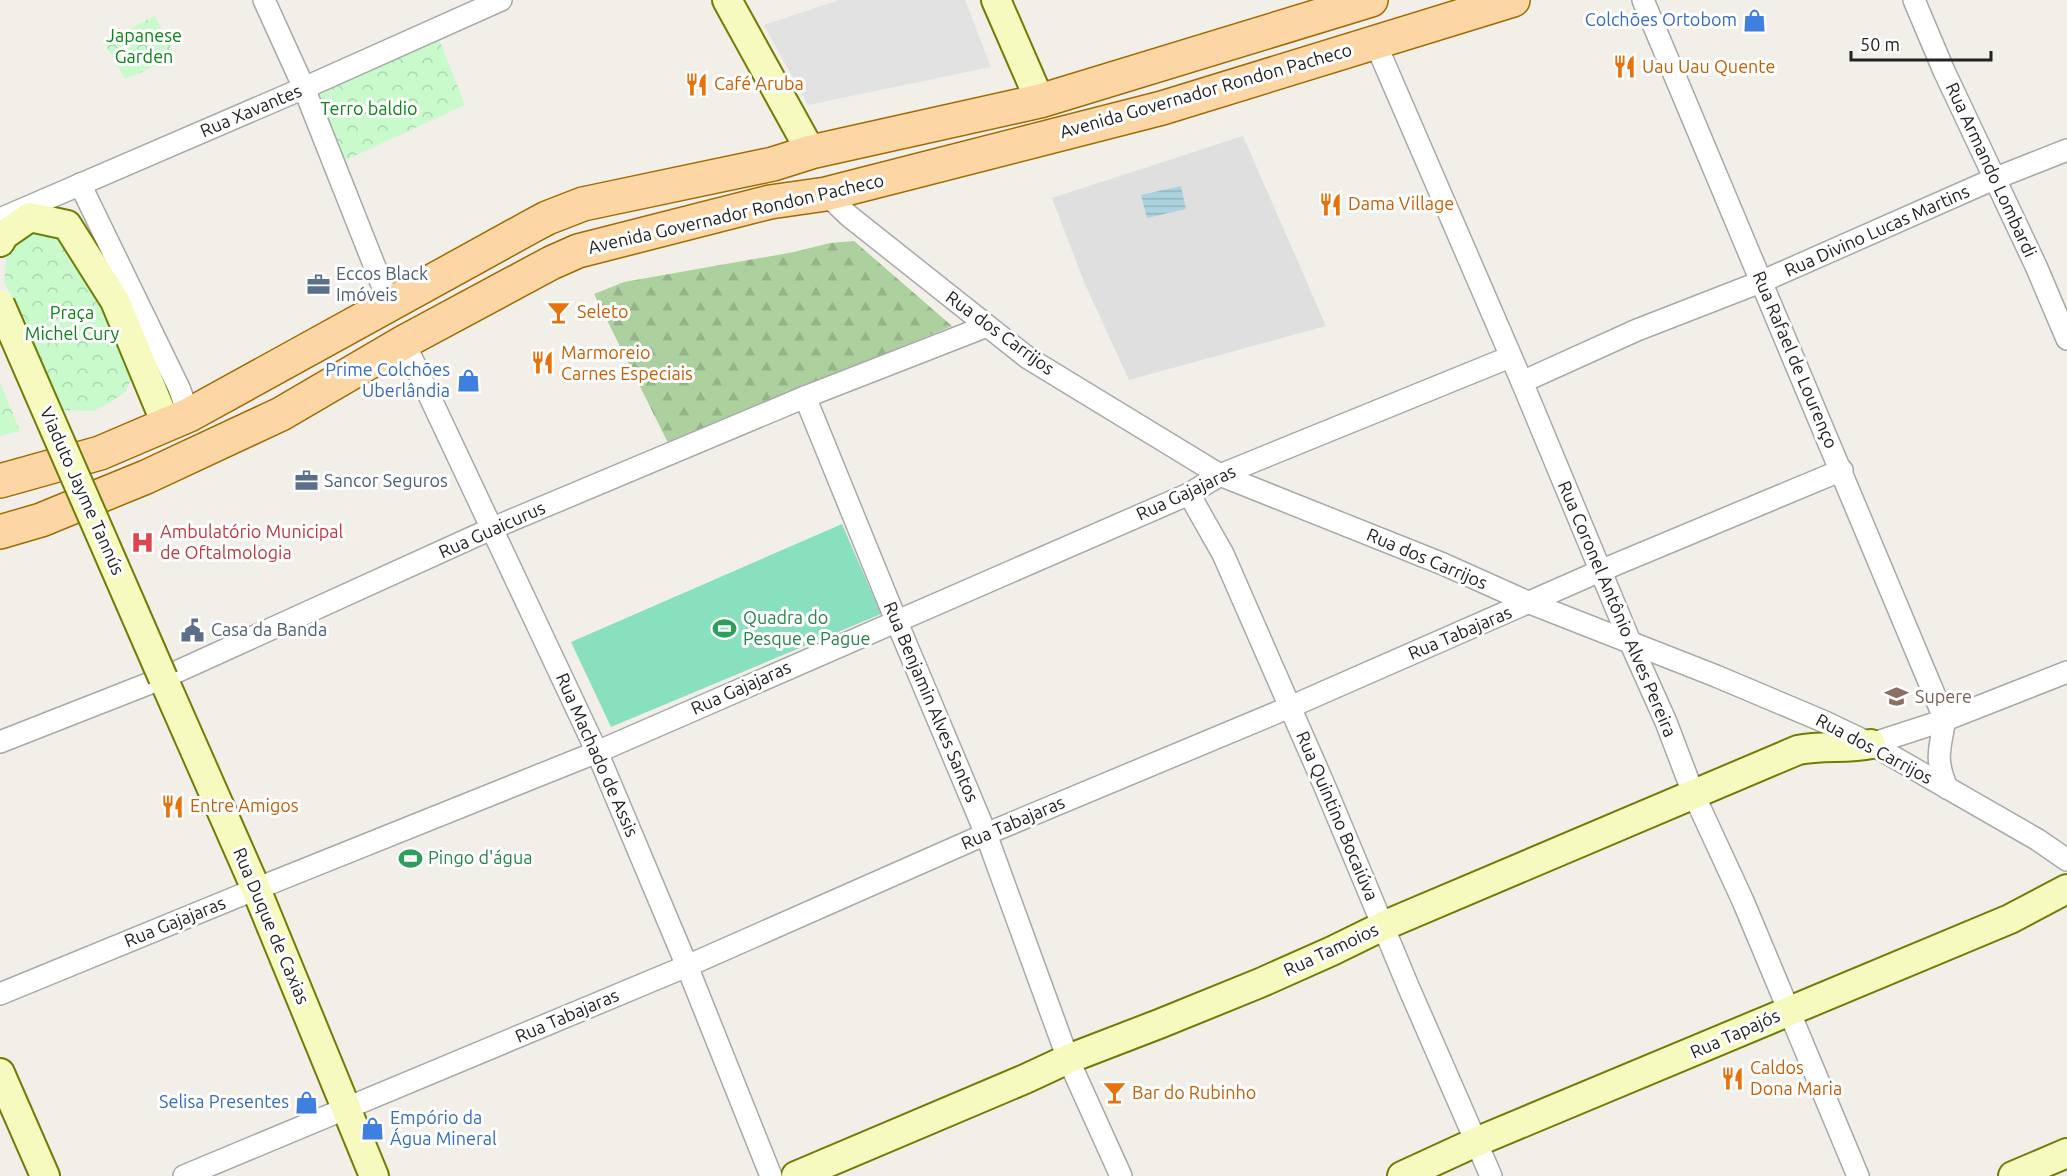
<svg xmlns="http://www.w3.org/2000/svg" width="2067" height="1176" viewBox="0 0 2067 1176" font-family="Ubuntu,sans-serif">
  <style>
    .residential { fill: #e0dfdf }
    .forest { fill: url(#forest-firs) }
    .park { fill: url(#park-crowns) }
    .pitch { fill: #88e0be }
    .parking { fill: #e2e2e2 }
    .water { fill: url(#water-rules) }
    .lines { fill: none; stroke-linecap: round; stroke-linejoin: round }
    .street-casing { stroke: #a9a9a9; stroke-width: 24 }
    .secondary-casing { stroke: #707d05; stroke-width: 32 }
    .primary-casing { stroke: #a06b00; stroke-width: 36 }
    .street { stroke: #fff; stroke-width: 21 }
    .secondary { stroke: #f7fabf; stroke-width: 28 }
    .primary { stroke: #fcd6a4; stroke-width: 33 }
    .secondary-bridge-casing { stroke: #707d05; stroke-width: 32; stroke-linecap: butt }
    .secondary-bridge { stroke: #f7fabf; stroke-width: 28 }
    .labels { text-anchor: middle; stroke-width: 6; stroke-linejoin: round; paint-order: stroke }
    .shop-label { font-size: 18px; fill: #366cbe; stroke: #fff; text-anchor: end }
    .park-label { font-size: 18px; fill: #0c8416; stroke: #fff }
    .food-label { font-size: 18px; fill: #c56008; stroke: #fff; text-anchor: start }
    .street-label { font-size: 18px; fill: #222; stroke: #fff }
    .service-label { font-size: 18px; fill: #4e5e75; stroke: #fff; text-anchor: start }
    .health-label { font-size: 18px; fill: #be3a42; stroke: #fff; text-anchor: start }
    .leisure-label { font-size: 18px; fill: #27864d; stroke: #fff; text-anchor: start }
    .education-label { font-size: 18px; fill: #785e54; stroke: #fff; text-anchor: start }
  </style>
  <defs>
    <pattern id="forest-firs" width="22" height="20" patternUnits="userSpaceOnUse" patternTransform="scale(1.5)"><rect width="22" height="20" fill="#add19e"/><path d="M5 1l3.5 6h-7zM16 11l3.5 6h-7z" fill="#95b388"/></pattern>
    <pattern id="park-crowns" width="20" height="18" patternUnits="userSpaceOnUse" patternTransform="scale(1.5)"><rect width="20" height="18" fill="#c8facc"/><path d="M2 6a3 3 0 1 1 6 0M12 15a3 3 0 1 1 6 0" fill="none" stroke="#acd6af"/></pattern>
    <pattern id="water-rules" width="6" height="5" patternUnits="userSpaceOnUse" patternTransform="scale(1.5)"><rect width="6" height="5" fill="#aad3df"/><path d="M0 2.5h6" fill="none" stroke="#92b5bf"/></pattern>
  </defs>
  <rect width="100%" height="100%" fill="#f2efe9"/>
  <!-- residential -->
  <polygon class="residential" points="1243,136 1326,326 1129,380 1084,282 1052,198"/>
  <!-- forest -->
  <polygon class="forest" points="854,241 952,326 668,443 594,294 624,282 794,252 830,243"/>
  <!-- park -->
  <g class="park">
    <polygon points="155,16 176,57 125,79 104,42"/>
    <polygon points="439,39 465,105 339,163 313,93"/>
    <polygon points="38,225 63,229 135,371 126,391 108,404 92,411 63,410 4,281 7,256 20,236"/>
    <polygon points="0,382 20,431 0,436"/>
  </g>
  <!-- pitch -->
  <polygon class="pitch" points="842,524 881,614 611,727 571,642"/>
  <!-- parking -->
  <polygon class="parking" points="839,0 965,0 991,67 808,105 764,25"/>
  <!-- water -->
  <polygon class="water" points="1181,186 1186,209 1147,218 1141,195"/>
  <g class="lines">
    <defs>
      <g id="street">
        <polyline points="264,0 304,88 390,305"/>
        <polyline points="1643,0 1945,720"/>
        <polyline points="1914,0 1944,71 2036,266 2067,339"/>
        <polyline points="1375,42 1522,382 1631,644 1666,722 1693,793 1743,901 1858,1176"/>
        <polyline points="80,184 179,388 189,415"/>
        <polyline points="826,194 849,216 1028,358 1220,475 1443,564 1530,603 1716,676 1825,722 1871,744 2038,840 2067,860"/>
        <polyline points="0,219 304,88 501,0"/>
        <polyline points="404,342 597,752 687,966 771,1176"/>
        <polyline points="1522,382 1637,330 1763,281 1996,178 2067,150"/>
        <polyline points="805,397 896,620 986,834 1068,1059 1121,1176"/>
        <polyline points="1189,494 1223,554 1325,787 1408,986 1491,1176"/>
        <path d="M1945,720C1939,750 1935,760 1947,788"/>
        <polyline points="0,742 163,678 493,528 805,397 987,326"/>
        <polyline points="1871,744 1945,720 2067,672"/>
        <polyline points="0,994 256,889 597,752 1189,494 1220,475 1510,357"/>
        <polyline points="184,1176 687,966 986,834 1290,707 1600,571 1842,470"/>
      </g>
      <g id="secondary">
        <polyline points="727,0 811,152"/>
        <polyline points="996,0 1040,101"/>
        <polyline points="0,242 4,235 30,217 67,225 115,301 167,426"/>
        <polyline points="163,678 256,889 374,1176"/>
        <polyline points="0,1073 45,1176"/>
        <path d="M796,1176L1025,1079L1068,1059L1159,1024L1260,983L1332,951L1383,926L1798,750C1822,745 1847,749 1871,744"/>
        <polyline points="1402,1176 1476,1142 2010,919 2067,889"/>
        <polyline points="2013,1176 2067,1153"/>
      </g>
      <g id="primary">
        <polyline points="0,481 100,453 189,415 532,226 547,218 583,204 773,164 811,152 1040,101 1371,0"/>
        <polyline points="0,532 41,520 146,477 281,414 404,342 551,263 578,251 770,202 826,194 1162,108 1513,0"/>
      </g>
    </defs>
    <!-- street casing -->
    <use href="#street" class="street-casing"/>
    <!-- secondary casing -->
    <use href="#secondary" class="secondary-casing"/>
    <!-- primary casing -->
    <use href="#primary" class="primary-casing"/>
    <!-- street -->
    <use href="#street" class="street"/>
    <!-- secondary -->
    <use href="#secondary" class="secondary"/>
    <!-- primary -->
    <use href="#primary" class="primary"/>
    <defs>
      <polyline id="secondary-bridge" points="0,304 163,678"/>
    </defs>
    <!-- secondary-bridge casing -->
    <use href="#secondary-bridge" class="secondary-bridge-casing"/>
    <!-- secondary-bridge -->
    <use href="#secondary-bridge" class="secondary-bridge"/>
  </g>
  <!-- icons -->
  <defs>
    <symbol id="shop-bare" viewBox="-9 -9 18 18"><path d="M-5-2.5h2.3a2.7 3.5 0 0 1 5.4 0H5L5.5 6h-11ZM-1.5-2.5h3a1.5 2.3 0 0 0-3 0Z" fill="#3f7fe0" stroke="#fff" stroke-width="2.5" paint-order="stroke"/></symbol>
    <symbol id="restaurant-bare" viewBox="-9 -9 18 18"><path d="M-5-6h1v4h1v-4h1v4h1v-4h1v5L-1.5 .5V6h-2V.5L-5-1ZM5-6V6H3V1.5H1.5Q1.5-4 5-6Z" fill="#e8710a" stroke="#fff" stroke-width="2.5" paint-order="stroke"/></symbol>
    <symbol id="office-bare" viewBox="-9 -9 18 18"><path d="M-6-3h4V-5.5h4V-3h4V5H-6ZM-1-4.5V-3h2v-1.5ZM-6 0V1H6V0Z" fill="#5c6f8a" stroke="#fff" stroke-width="2.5" paint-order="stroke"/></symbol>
    <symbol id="bar-bare" viewBox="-9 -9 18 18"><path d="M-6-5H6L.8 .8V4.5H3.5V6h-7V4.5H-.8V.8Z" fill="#e8710a" stroke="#fff" stroke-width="2.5" paint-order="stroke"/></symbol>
    <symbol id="hospital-bare" viewBox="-9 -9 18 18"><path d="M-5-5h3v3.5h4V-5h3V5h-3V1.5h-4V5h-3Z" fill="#e0444e" stroke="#fff" stroke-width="2.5" paint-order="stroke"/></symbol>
    <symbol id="stadium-bare" viewBox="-9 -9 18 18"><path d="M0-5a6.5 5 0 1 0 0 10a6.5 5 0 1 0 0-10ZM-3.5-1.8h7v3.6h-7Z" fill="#2e9e5b" stroke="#fff" stroke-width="2.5" paint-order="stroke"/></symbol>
    <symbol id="civic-bare" viewBox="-9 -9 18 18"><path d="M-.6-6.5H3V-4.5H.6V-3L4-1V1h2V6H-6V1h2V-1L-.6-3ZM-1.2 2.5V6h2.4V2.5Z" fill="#5c6f8a" stroke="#fff" stroke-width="2.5" paint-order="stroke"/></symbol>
    <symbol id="school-bare" viewBox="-9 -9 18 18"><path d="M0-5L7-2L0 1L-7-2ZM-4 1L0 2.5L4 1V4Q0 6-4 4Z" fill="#8d6e63" stroke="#fff" stroke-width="2.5" paint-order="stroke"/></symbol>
  </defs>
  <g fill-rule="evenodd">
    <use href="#shop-bare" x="1738" y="4" width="33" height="33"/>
    <use href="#restaurant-bare" x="1608" y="50" width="33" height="33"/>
    <use href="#restaurant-bare" x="680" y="68" width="33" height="33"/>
    <use href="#restaurant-bare" x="1314" y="188" width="33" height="33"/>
    <use href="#office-bare" x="302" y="268" width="33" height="33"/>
    <use href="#bar-bare" x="542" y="296" width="33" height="33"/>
    <use href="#restaurant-bare" x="526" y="346" width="33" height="33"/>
    <use href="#shop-bare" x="452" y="364" width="33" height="33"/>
    <use href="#office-bare" x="290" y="464" width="33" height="33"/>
    <use href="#hospital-bare" x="126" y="526" width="33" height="33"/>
    <use href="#stadium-bare" x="708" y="612" width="33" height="33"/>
    <use href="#civic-bare" x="176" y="614" width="33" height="33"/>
    <use href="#school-bare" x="1880" y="680" width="33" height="33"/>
    <use href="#restaurant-bare" x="156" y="790" width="33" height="33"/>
    <use href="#stadium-bare" x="394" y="842" width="33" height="33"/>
    <use href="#restaurant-bare" x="1716" y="1062" width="33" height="33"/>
    <use href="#bar-bare" x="1098" y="1076" width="33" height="33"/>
    <use href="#shop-bare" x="290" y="1086" width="33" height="33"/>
    <use href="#shop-bare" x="356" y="1112" width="33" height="33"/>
  </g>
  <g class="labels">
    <!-- shop labels -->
    <g class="shop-label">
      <text x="1737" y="26">Colchões Ortobom</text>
      <text x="450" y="376">Prime Colchões<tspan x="450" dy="21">Uberlândia</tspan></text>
      <text x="289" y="1108">Selisa Presentes</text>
      <text x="390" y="1124" text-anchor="start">Empório da<tspan x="390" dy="21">Água Mineral</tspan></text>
    </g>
    <!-- park labels -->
    <g class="park-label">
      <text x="144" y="42">Japanese<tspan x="144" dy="21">Garden</tspan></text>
      <text x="369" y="115">Terro baldio</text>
      <text x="72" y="319">Praça<tspan x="72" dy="21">Michel Cury</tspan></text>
    </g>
    <!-- food labels -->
    <g class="food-label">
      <text x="1642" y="73">Uau Uau Quente</text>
      <text x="714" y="90">Café Aruba</text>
      <text x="1348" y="210">Dama Village</text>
      <text x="577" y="318">Seleto</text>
      <text x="561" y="359">Marmoreio<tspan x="561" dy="21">Carnes Especiais</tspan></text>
      <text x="190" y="812">Entre Amigos</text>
      <text x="1750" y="1074">Caldos<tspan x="1750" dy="21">Dona Maria</tspan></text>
      <text x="1132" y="1099">Bar do Rubinho</text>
    </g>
    <!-- street labels -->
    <g class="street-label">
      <text transform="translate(1206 91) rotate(-16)" y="6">Avenida Governador Rondon Pacheco</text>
      <text transform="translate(251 111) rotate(-23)" y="6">Rua Xavantes</text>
      <text transform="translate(1991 170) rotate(65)" y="6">Rua Armando Lombardi</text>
      <text transform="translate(736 214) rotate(-13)" y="6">Avenida Governador Rondon Pacheco</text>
      <text transform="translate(1877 231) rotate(-24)" y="6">Rua Divino Lucas Martins</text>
      <text transform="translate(1000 333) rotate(36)" y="6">Rua dos Carrijos</text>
      <text transform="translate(1795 360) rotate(67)" y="6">Rua Rafael de Lourenço</text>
      <text transform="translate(82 491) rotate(66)" y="6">Viaduto Jayme Tannús</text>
      <text transform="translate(1186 493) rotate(-25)" y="6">Rua Gajajaras</text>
      <text transform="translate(492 530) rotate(-24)" y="6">Rua Guaicurus</text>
      <text transform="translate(1427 559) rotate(23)" y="6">Rua dos Carrijos</text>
      <text transform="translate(1617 609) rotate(67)" y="6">Rua Coronel Antônio Alves Pereira</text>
      <text transform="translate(1460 633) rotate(-23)" y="6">Rua Tabajaras</text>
      <text transform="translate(741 688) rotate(-24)" y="6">Rua Gajajaras</text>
      <text transform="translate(931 702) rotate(67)" y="6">Rua Benjamin Alves Santos</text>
      <text transform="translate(1874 749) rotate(28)" y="6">Rua dos Carrijos</text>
      <text transform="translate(597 755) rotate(66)" y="6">Rua Machado de Assis</text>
      <text transform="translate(1337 816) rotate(67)" y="6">Rua Quintino Bocaiúva</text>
      <text transform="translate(1013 823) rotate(-23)" y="6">Rua Tabajaras</text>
      <text transform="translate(175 922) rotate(-22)" y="6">Rua Gajajaras</text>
      <text transform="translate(271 926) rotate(67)" y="6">Rua Duque de Caxias</text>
      <text transform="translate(1331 950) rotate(-25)" y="6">Rua Tamoios</text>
      <text transform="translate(567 1016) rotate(-23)" y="6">Rua Tabajaras</text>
      <text transform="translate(1735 1034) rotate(-24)" y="6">Rua Tapajós</text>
    </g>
    <!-- service labels -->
    <g class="service-label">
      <text x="336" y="280">Eccos Black<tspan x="336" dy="21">Imóveis</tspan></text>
      <text x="324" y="487">Sancor Seguros</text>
      <text x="211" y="636">Casa da Banda</text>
    </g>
    <!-- health labels -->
    <g class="health-label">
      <text x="160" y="538">Ambulatório Municipal<tspan x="160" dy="21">de Oftalmologia</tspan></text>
    </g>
    <!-- leisure labels -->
    <g class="leisure-label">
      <text x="743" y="624">Quadra do<tspan x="743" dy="21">Pesque e Pague</tspan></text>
      <text x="428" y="864">Pingo d'água</text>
    </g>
    <!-- education labels -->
    <g class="education-label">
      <text x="1915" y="703">Supere</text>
    </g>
  </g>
  <!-- scale -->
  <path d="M1851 51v9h140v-9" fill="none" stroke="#222222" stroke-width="3"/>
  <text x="1860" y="51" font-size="18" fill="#222222" stroke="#ffffff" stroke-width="4.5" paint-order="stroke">50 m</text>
</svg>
